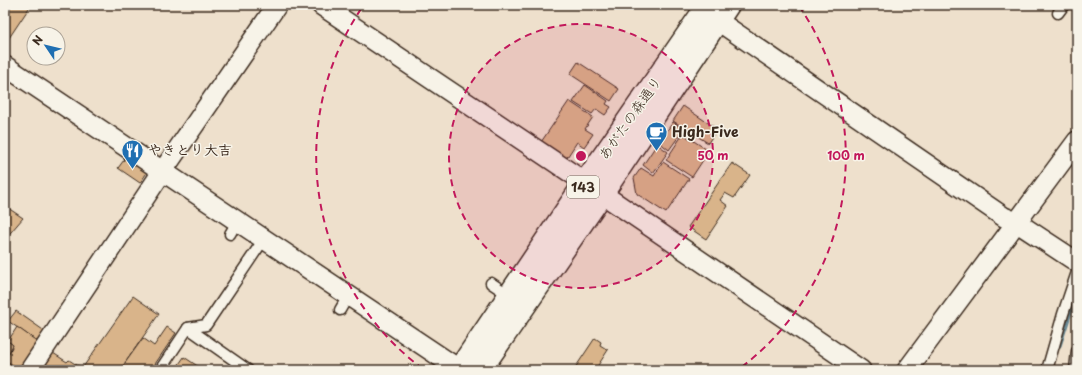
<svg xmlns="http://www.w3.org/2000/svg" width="1082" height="375" viewBox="0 0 1082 375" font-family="'Playpen Sans','Klee One',sans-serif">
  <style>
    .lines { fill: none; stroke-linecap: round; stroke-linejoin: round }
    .stream { stroke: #678995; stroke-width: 5.5 }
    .building { fill: #d9b48a; stroke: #3b2a1e }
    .lane-casing { stroke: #3b2a1e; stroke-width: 13 }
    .street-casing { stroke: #3b2a1e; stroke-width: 22 }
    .highway-casing { stroke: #3b2a1e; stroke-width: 25 }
    .lane { stroke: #f7f3e8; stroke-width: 10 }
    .street { stroke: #f7f3e8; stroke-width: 19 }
    .highway { stroke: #f7f3e8; stroke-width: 22 }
    .ring { fill: none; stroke: #c2185b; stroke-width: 2; stroke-dasharray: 7 5 }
    .labels { text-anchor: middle; stroke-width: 3; stroke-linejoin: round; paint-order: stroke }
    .shield { fill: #f7f3e8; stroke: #73665b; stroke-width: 1 }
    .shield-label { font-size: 13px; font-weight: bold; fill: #3b2a1e }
    .street-label { font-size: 14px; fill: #3b2a1e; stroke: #f7f3e8 }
    .poi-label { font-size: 14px; font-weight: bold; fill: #3b2a1e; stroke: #f7f3e8; text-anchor: start }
    .centre { fill: #c2185b; stroke: #f7f3e8; stroke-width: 2 }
    .ring-label { font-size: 12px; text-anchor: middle; font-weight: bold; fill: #c2185b; stroke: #f7f3e8; stroke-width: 3; stroke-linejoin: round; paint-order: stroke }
  </style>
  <rect width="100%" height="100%" fill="#eee0cc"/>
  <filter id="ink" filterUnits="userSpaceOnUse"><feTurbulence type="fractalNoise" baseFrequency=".025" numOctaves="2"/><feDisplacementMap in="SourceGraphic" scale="8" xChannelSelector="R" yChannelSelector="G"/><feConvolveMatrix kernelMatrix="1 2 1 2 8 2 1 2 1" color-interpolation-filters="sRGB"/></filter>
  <g filter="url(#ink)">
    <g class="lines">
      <!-- stream -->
      <polyline class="stream" points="1059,345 1077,290"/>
    </g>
    <!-- building -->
    <g class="building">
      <polygon points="5,5 31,5 5,44"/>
      <polygon points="578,62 619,89 611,101 570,74"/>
      <polygon points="585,85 608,101 606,104 611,107 605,115 596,109 592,114 573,102"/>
      <polygon points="569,101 593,117 585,129 593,134 584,147 577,142 564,162 539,145"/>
      <polygon points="683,106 717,129 708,143 673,121"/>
      <polygon points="673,122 684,129 669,150 659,142"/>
      <polygon points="683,134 709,151 692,177 666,160"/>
      <polygon points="657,144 668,152 653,173 643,165"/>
      <polygon points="127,156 148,171 140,183 118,168"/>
      <polygon points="663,162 689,179 666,213 637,194 634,178 641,168 654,176"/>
      <polygon points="732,163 750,175 734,198 725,193 720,200 728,206 706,239 688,227"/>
      <polygon points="5,206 23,218 5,239"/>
      <polygon points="133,296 159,314 120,370 81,370"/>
      <polygon points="16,311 46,332 38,342 8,321"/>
      <polygon points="17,327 38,342 21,370 5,360 13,345 8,341"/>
      <polygon points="167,327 176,333 151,370 120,370 143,338 154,346"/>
      <polygon points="595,338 601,342 600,345 608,350 595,370 578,370 575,368"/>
      <polygon points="5,339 13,345 5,360"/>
      <polygon points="53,353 67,362 69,360 80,367 77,370 41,370"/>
      <polygon points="184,357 202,369 202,370 175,370"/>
      <polygon points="5,360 20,370 5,370"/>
    </g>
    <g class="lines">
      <defs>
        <g id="lane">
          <polyline points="1058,13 1064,5"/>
          <polyline points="230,234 237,222"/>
          <polyline points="491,283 509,295"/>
          <polyline points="340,310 348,296"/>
          <polyline points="188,328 248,370"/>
          <polyline points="160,370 188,328 206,325 264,239"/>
          <polyline points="1047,370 1063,314 1077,272"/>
          <polyline points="1075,370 1077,351"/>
        </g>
        <g id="street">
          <polyline points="321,5 595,189 861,370"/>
          <polyline points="705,12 1004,217 1016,222 1077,262"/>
          <polyline points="5,66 460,370"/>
          <polyline points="30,370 162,172 277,5"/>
          <polyline points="907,370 1077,141"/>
        </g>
        <g id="highway">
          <polyline points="459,370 585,183 708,5"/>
          <polyline points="480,370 602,194 728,5"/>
        </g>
      </defs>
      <!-- lane casing -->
      <use href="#lane" class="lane-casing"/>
      <!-- street casing -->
      <use href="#street" class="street-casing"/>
      <!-- highway casing -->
      <use href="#highway" class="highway-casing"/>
      <!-- lane -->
      <use href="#lane" class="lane"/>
      <!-- street -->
      <use href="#street" class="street"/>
      <!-- highway -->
      <use href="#highway" class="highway"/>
    </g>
  </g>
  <!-- distance rings -->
  <circle cx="581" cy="156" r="132" fill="#c2185b" fill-opacity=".12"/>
  <g class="ring">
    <circle cx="581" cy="156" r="132"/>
    <path d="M423 369A265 265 0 0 1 363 6M799 6A265 265 0 0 1 739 369"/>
  </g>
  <!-- icons -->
  <defs>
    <symbol id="cafe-pin" viewBox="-11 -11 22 30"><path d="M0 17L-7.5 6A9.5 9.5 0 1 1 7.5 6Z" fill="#1f6fb2" stroke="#f7f3e8"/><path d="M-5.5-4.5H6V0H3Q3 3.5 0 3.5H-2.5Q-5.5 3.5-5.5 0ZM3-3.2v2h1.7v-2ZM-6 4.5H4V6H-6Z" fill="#fff"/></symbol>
    <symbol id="restaurant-pin" viewBox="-11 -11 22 30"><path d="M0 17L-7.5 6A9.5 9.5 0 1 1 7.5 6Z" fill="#1f6fb2" stroke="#f7f3e8"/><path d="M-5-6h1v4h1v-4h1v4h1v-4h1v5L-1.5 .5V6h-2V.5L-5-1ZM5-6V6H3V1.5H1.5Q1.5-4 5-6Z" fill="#fff"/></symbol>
  </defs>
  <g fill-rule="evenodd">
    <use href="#cafe-pin" x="644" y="120" width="25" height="34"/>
    <use href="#restaurant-pin" x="120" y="138" width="25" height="34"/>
  </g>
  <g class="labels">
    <!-- shield labels -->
    <rect class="shield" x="567" y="176" width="32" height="22" rx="3"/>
    <g class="shield-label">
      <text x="583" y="192">143</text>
    </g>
    <!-- street labels -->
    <g class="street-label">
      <text transform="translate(630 118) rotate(-55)" y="5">あがたの森通り</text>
    </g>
    <!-- poi labels -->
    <g class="poi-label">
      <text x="672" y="137">High-Five</text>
      <text x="148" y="155">やきとり大吉</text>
    </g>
  </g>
  <circle cx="581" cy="156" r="6" class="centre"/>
  <g class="ring-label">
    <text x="713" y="160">50 m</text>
    <text x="846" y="160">100 m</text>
  </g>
  <!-- margin -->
  <rect width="1082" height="375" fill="none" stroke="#f7f3e8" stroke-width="20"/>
  <rect x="10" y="10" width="1062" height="355" fill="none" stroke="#3b2a1e" stroke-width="1.5" filter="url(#ink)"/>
  <!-- north arrow -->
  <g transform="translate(46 46) rotate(305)"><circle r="19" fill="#f7f3e8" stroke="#aca397"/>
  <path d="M0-3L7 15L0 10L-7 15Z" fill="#1f6fb2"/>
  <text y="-6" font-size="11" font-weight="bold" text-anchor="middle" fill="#3b2a1e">N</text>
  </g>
</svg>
